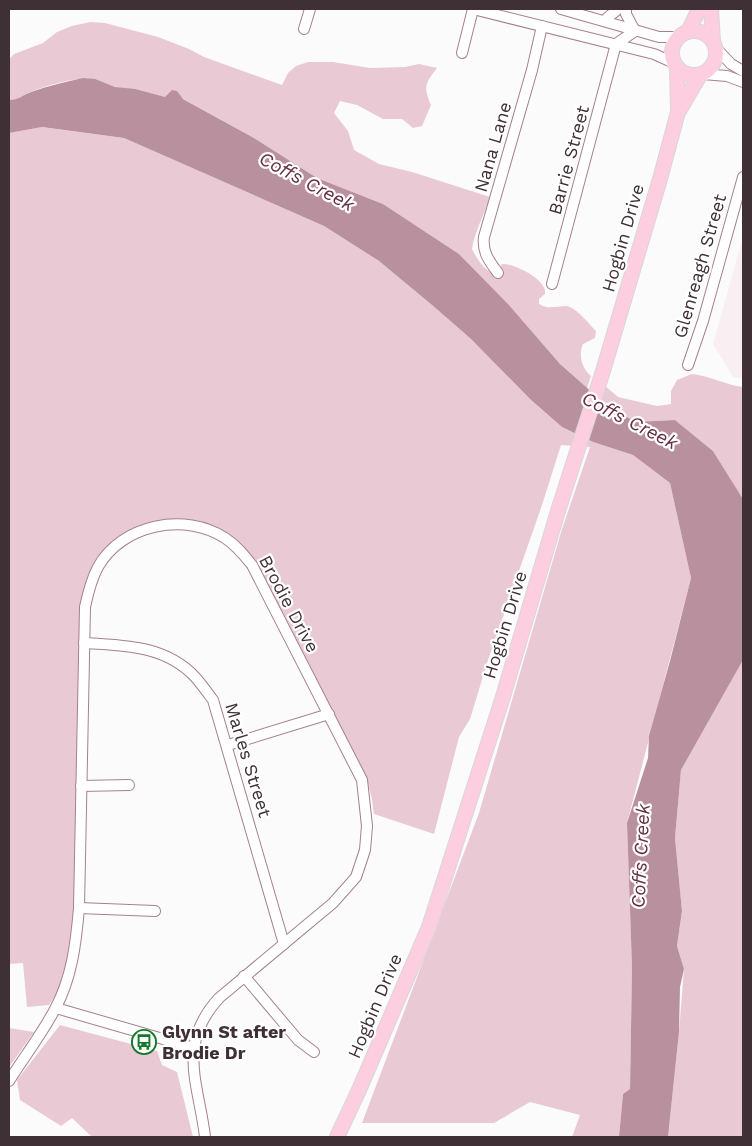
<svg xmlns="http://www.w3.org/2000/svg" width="752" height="1146" viewBox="0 0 752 1146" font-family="'Work Sans',sans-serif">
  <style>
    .built { fill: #f9eff2 }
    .green { fill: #e9c9d3 }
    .water { fill: #b9909e }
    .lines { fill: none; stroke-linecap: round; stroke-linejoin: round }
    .minor-casing { stroke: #a5818d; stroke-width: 12 }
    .major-casing { stroke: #d9d6d7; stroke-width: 16 }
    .minor { stroke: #fff; stroke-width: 10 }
    .major { stroke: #fdcedf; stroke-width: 14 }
    .labels { text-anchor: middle; stroke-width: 4.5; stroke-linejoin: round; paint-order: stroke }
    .street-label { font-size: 18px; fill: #3f3035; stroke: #fff }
    .poi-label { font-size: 18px; font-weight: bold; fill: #3f3035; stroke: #fff; text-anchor: start }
    .water-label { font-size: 19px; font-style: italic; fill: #652f44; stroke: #fff }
  </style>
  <rect width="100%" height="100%" fill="#fbfbfb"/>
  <!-- built -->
  <polygon class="built" points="743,237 743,379 733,377 713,344"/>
  <!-- green -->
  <g class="green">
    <path d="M90,22L105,23L158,37L189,49L204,57L282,85L288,73L296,66L308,62H333L370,68L405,67L419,64L437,68C425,84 423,86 431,105L422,126L413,128L402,119H383L357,105L340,101L334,113L348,131L354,150L379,164L412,172L490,197C484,215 475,231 472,249C478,260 484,271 497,275L502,264C512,263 538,276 543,286C545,288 545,291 545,294L539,299V304C548,310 556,306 566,306C576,307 589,324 596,331L595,338L583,344C578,355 582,369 591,376L587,388L560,364L509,305L459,254L383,204L317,178L254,138L180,97L170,93L165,97C148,93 132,91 116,87C104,84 95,77 82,79C65,80 46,86 30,92C22,96 17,100 9,100V59L14,54L43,43L57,32L72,26Z"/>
    <polygon points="41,127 124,138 324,226 379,261 432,305 471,339 531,400 562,427 593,442 633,455 670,483 691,578 627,823 632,968 630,1089 623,1094 619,1137 572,1137 580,1115 530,1102 494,1123 362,1123 479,813 562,529 590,447 561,445 542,505 488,660 470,719 459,737 434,834 374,814 372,799 367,780 283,612 259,578 223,537 165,524 117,544 90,586 79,908 67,978 49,1005 27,1007 23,963 9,964 9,133"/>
    <path d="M692,374C710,376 726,385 743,387V499L713,451L675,420L635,422L600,399L604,385L618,397L657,406L671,404V391L677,380Z"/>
    <polygon points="743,660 743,1137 668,1137 679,1032 684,969 677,946 682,911 675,838 681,770"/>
    <polygon points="60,1025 157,1051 162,1065 177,1072 193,1137 92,1137 72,1118 61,1126 20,1100 17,1080"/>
    <polygon points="9,1028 34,1032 9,1067"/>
  </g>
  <!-- water -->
  <path class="water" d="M83,78L95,79L115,87L135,89L165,97L172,90L177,91L183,99L254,138L317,178L383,204L459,254L509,305L560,364L602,401L635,422L675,420L713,451L743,499V660L681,770L675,838L682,911L677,946L684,969L680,987L679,1032L668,1137H619L623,1094L630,1089L632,968L627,823L648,758L649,736L670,661L691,578L670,483L633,455L593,442L562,427L531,400L471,339L432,305L379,261L324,226L124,138L42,127L9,133V100C18,100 23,95 31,92C48,86 65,82 83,78Z"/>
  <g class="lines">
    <defs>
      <g id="minor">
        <polyline points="473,9 654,54 674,63"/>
        <polyline points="561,9 659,37 678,37"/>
        <polyline points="626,9 626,14 635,31"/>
        <path d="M605,21C608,15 614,14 618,9"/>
        <polyline points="304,29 310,9"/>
        <polyline points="716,48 731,64 743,71"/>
        <polyline points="462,53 473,9"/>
        <polyline points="703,74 727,76 743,82"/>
        <path d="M498,273C489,261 482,252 484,237L532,70L542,26"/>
        <polyline points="552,284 616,44 635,31"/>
        <polyline points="688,365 703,321 743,177"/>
        <path d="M84,643C125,645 167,646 196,678C202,685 207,692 213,700L284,944"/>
        <polyline points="228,745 329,714"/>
        <polyline points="81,786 129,785"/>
        <polyline points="79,908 155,911"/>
        <polyline points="244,976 298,1040 314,1052"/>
        <polyline points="56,1008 194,1048"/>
        <path d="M9,1081C24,1057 42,1034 55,1009C72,978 76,943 79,908L85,607C88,593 91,580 98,567C122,524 185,512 225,538C236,545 244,555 252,565L362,780L367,826L365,850L356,877L333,903L219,998C176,1045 199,1084 205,1137"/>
      </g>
      <g id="major">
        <polyline points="711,9 713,41"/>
        <circle cx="694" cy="53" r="22"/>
        <polyline points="688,32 699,9"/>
        <polyline points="679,111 700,75"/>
        <polyline points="337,1137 359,1090 429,927 502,700 558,511 603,371 660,179 678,112 677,67"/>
      </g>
    </defs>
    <!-- minor casing -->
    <use href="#minor" class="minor-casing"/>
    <!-- major casing -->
    <use href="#major" class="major-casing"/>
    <!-- minor -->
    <use href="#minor" class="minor"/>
    <!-- major -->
    <use href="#major" class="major"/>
  </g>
  <!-- icons -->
  <defs>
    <symbol id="bus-ring" viewBox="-11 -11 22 22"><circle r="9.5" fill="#fff" stroke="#12782b" stroke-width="1.5"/><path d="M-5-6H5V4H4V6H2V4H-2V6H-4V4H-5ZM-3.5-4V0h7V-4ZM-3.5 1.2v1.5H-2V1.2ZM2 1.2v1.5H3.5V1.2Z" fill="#12782b"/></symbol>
  </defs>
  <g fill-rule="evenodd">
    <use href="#bus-ring" x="130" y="1028" width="28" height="28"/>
  </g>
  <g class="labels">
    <!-- street labels -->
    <g class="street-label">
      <text transform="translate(493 147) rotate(-74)" y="6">Nana Lane</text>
      <text transform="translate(569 160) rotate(-75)" y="6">Barrie Street</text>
      <text transform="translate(623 238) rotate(-74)" y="6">Hogbin Drive</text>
      <text transform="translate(700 266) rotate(-74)" y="6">Glenreagh Street</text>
      <text transform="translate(289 604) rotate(62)" y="6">Brodie Drive</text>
      <text transform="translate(505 625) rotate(-73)" y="6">Hogbin Drive</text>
      <text transform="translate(248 760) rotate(73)" y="6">Marles Street</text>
      <text transform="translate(375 1006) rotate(-67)" y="6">Hogbin Drive</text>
    </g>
    <!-- poi labels -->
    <g class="poi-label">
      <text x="162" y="1038">Glynn St after<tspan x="162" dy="21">Brodie Dr</tspan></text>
    </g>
    <!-- water labels -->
    <g class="water-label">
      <text transform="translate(307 181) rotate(28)" y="7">Coffs Creek</text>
      <text transform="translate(630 420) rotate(27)" y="7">Coffs Creek</text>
      <text transform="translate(640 856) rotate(-87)" y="7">Coffs Creek</text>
    </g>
  </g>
  <!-- border -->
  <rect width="752" height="1146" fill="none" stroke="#3f3035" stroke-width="20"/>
</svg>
